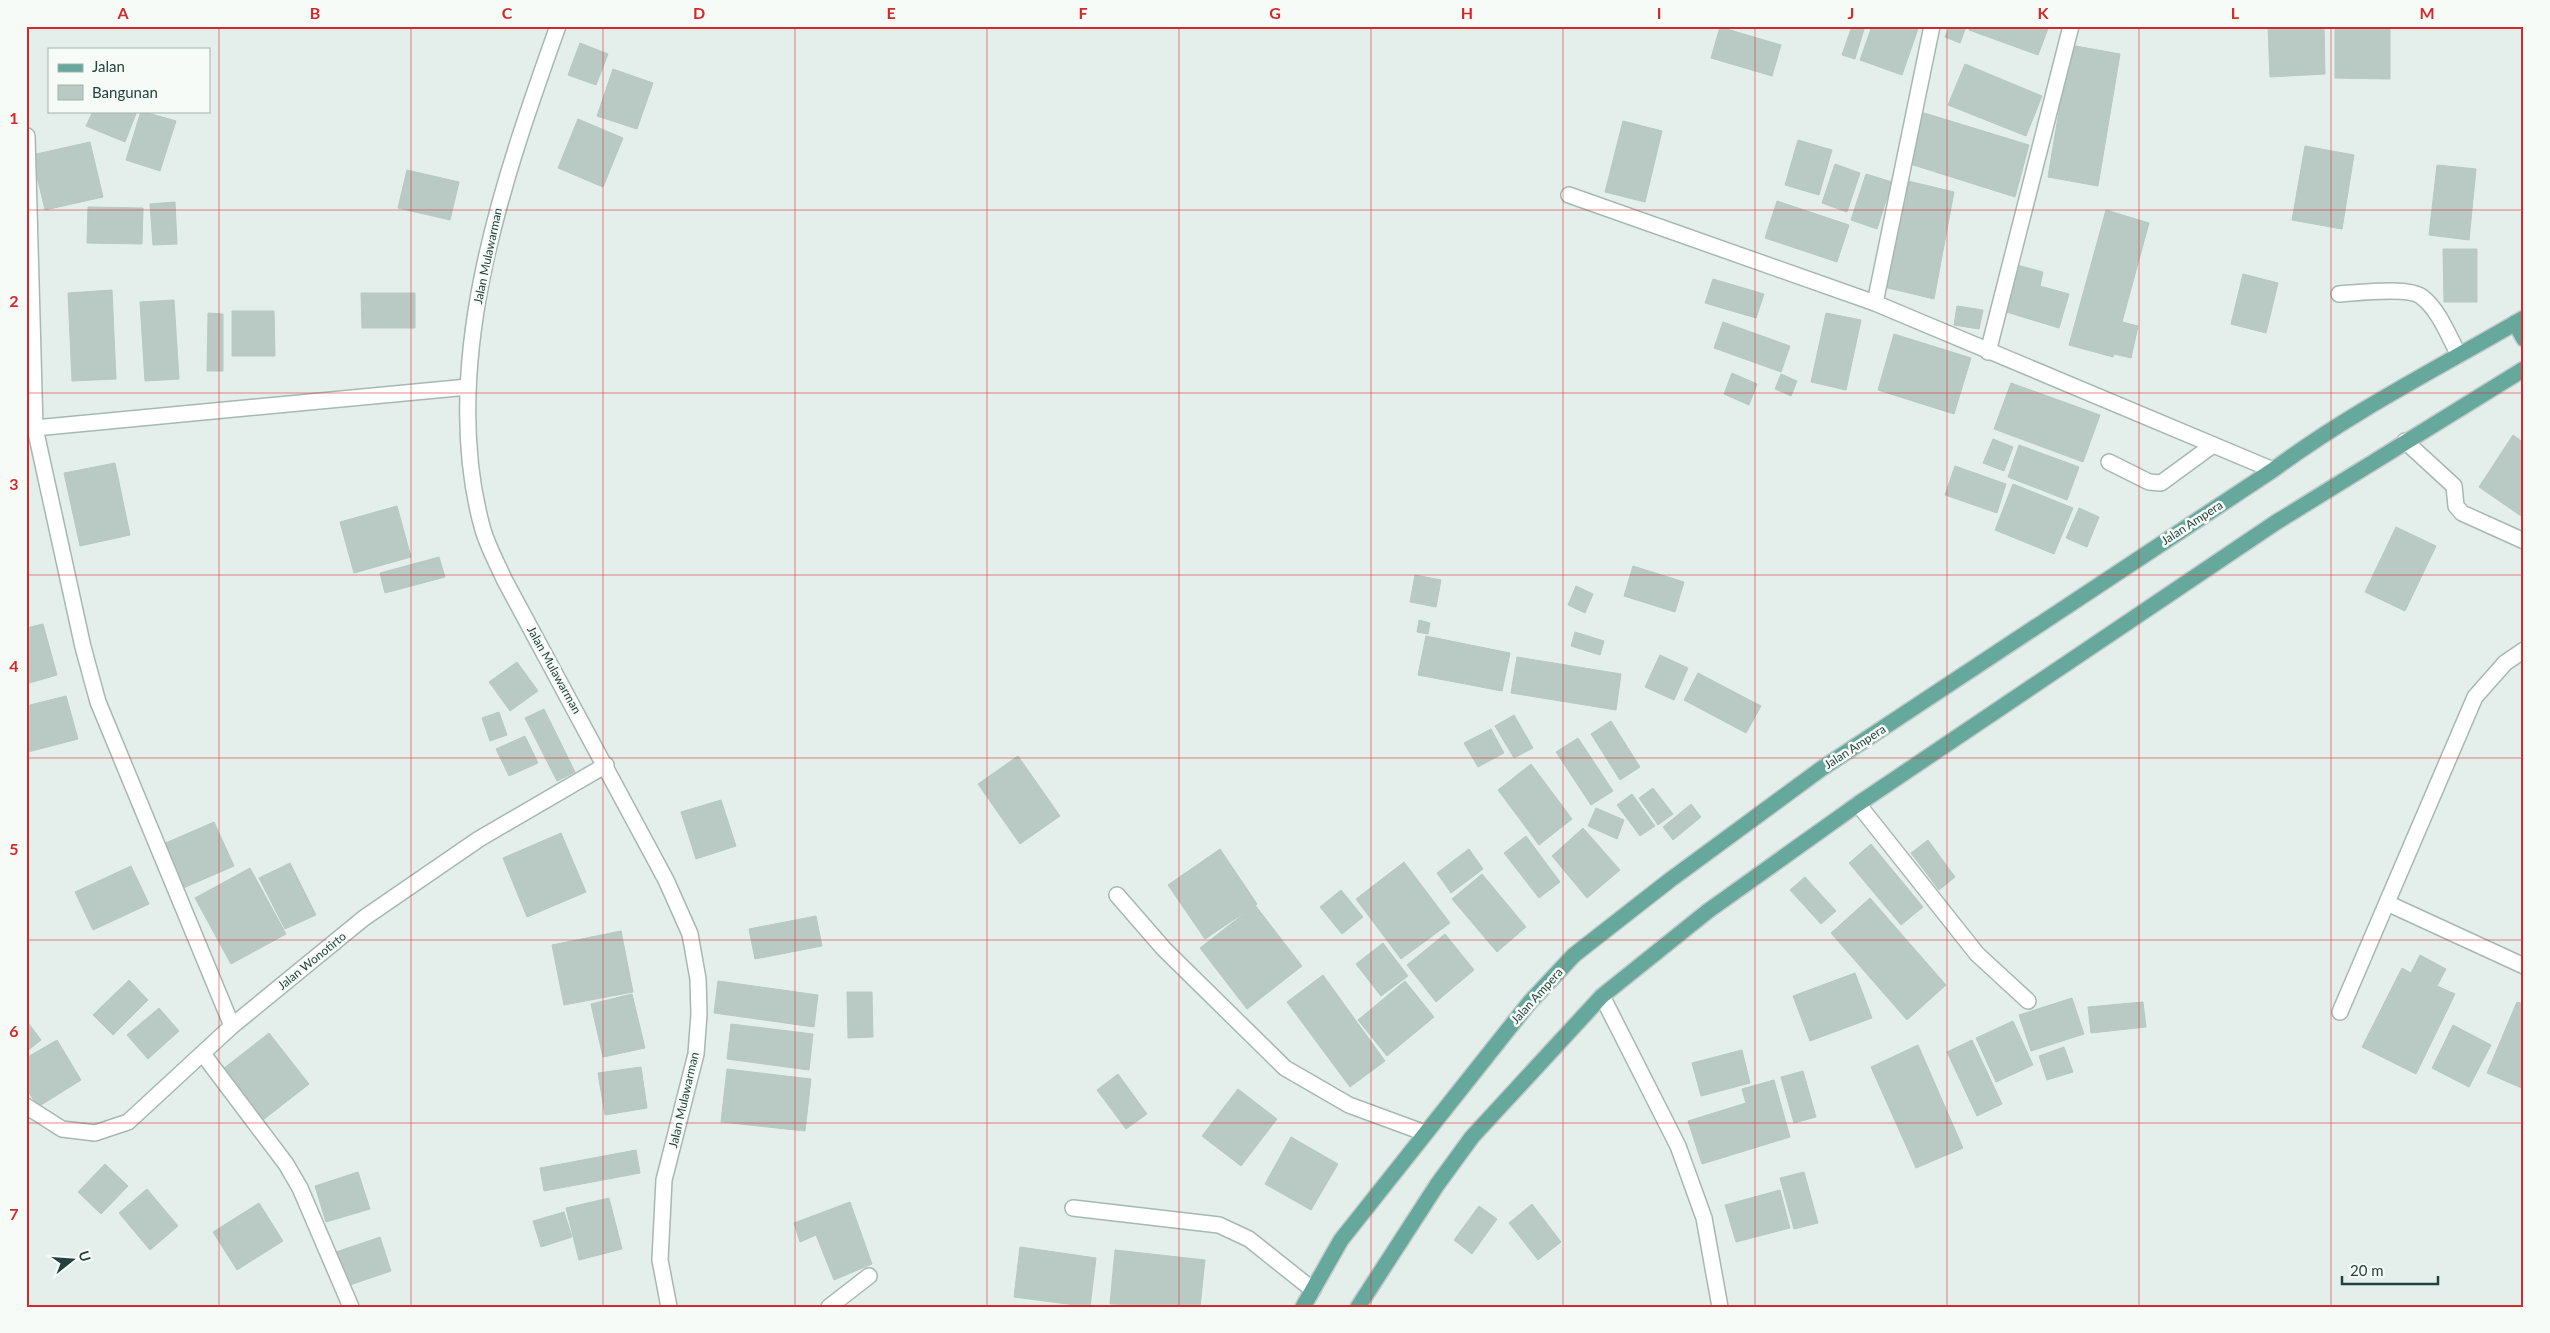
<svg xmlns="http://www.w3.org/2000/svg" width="2550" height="1333" viewBox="0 0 2550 1333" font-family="Lato,sans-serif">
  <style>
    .building { fill: #b9cac4; stroke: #b6c9c2 }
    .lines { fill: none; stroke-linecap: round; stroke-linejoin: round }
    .lane-casing { stroke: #a6b8b3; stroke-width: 18 }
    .street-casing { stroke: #a6b8b3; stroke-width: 18 }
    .primary-casing { stroke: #c1cac8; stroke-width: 18 }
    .lane { stroke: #fff; stroke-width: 15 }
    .street { stroke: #fff; stroke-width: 15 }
    .primary { stroke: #66a89b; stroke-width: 15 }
    .grid { fill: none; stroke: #d62828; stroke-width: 1; stroke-opacity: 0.55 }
    .labels { text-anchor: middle; stroke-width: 5; stroke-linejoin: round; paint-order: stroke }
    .street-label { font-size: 12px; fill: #22423c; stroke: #f6fbf8 }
    .neatline { fill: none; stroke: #d62828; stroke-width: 2 }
    .grid-label { font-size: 16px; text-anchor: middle; font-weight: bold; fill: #d62828 }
  </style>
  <rect width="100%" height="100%" fill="#e4efeb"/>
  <!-- building -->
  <g class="building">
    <polygon points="1852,26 1865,26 1855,59 1842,55"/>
    <polygon points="1872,26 1919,26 1902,75 1860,60"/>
    <polygon points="1950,26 1966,27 1960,43 1945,37"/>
    <polygon points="1970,26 2049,26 2038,55 1969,30"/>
    <polygon points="2324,26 2325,74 2270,77 2268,27"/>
    <polygon points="2335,26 2390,26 2390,79 2335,78"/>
    <polygon points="1720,27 1781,45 1772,76 1711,58"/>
    <polygon points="580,43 608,54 596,85 568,75"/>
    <polygon points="2070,45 2120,54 2098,186 2048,177"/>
    <polygon points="1965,64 2042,96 2026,136 1948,105"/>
    <polygon points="613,69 653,83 637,129 597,116"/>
    <polygon points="93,111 137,111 125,142 86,126"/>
    <polygon points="141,111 176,121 160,171 126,160"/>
    <polygon points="1921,112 2029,145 2015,197 1907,163"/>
    <polygon points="578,119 623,138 603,187 558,168"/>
    <polygon points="1623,121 1662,131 1645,202 1605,192"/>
    <polygon points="1798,140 1832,150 1819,195 1785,185"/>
    <polygon points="90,142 103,197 45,210 32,155"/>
    <polygon points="2305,146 2354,155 2342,229 2292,220"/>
    <polygon points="1835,164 1860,173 1847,212 1822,203"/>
    <polygon points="2437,165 2476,169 2469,240 2429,235"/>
    <polygon points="407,170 459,182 450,220 398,208"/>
    <polygon points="1866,174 1892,182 1877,229 1851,220"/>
    <polygon points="1904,180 1954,192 1934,299 1884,287"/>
    <polygon points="1777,201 1849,225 1837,262 1765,238"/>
    <polygon points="175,202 177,244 153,245 150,204"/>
    <polygon points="88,207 143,208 142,244 87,243"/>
    <polygon points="2106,210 2149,223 2122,322 2138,326 2131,358 2114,354 2113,357 2069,345"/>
    <polygon points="2443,249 2477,249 2477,302 2444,302"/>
    <polygon points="2017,265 2043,272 2040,286 2069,294 2059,328 2003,311"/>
    <polygon points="2243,274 2278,283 2266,333 2231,324"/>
    <polygon points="1713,279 1764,294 1756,318 1705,303"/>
    <polygon points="112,290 116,379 72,381 68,293"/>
    <polygon points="361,293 415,293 415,328 362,328"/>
    <polygon points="174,300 179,379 145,381 140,302"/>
    <polygon points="1957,306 1983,310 1979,329 1954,325"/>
    <polygon points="232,311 274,311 275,356 232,356"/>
    <polygon points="208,313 223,314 223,371 207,371"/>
    <polygon points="1826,313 1861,320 1846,390 1811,382"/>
    <polygon points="1723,322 1790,346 1781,372 1714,348"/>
    <polygon points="1894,334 1971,358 1954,414 1878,390"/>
    <polygon points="1732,373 1757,384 1749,405 1724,394"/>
    <polygon points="1781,374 1797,381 1791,396 1775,389"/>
    <polygon points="2011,383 2100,415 2083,462 1994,429"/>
    <polygon points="2513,435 2524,443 2524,518 2479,487"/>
    <polygon points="1993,439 2013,447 2004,471 1983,463"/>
    <polygon points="2019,445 2079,467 2067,500 2008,477"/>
    <polygon points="115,463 130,535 80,546 64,473"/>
    <polygon points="1955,466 2006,484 1997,513 1945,495"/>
    <polygon points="2013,484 2073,508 2054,554 1995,530"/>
    <polygon points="397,506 411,557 354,573 340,522"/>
    <polygon points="2079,508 2099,517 2087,547 2066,538"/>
    <polygon points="2396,527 2436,546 2405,611 2365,592"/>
    <polygon points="439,557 445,577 385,593 380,573"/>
    <polygon points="1633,566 1684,582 1675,612 1624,596"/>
    <polygon points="1415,575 1441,580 1436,607 1410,602"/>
    <polygon points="1576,586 1593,594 1585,613 1568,605"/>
    <polygon points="1419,620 1430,623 1428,634 1417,632"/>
    <polygon points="43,624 57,675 26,684 26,628"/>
    <polygon points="1575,632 1604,641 1600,655 1571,646"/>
    <polygon points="1426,636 1510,653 1502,691 1418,675"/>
    <polygon points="1660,655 1688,668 1674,700 1645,687"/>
    <polygon points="1517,657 1621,674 1616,710 1511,693"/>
    <polygon points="517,662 538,691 510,711 489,682"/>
    <polygon points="1698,673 1761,706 1746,733 1684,700"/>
    <polygon points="66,696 78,739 28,752 26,706"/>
    <polygon points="544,709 575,772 557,781 525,718"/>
    <polygon points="499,712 507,735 490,741 482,718"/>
    <polygon points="1514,715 1533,748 1514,758 1495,726"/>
    <polygon points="1611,721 1640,767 1620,780 1591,734"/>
    <polygon points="1491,729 1504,753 1478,767 1464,743"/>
    <polygon points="525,736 538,763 509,776 496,749"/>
    <polygon points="1578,738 1613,791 1591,805 1556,752"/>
    <polygon points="1018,756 1060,816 1020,844 978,784"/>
    <polygon points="1531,764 1572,819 1539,845 1498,790"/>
    <polygon points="1653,788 1673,814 1658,825 1639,798"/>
    <polygon points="1632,794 1655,826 1640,836 1617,805"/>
    <polygon points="721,800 736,846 696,859 681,812"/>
    <polygon points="1691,804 1701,817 1673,840 1663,827"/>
    <polygon points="1596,808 1624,820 1617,839 1588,826"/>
    <polygon points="214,822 234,866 181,889 161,845"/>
    <polygon points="1583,828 1620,870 1587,898 1552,856"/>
    <polygon points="561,833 586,892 527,917 503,858"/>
    <polygon points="1526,836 1560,882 1539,898 1504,853"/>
    <polygon points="1928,840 1955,877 1939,890 1911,853"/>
    <polygon points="1871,844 1923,907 1901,925 1849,863"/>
    <polygon points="1220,849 1257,904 1205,939 1168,885"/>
    <polygon points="1469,849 1483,869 1451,893 1437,873"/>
    <polygon points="1404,862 1450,923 1401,959 1356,899"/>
    <polygon points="290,863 316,915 285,929 259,878"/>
    <polygon points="131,866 149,904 93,930 75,892"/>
    <polygon points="250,868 286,934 231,964 195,898"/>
    <polygon points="1482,874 1526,927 1497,952 1452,899"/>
    <polygon points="1805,877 1836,911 1821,924 1790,890"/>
    <polygon points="1341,890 1363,917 1342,934 1320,907"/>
    <polygon points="1870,898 1946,985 1907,1020 1831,933"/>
    <polygon points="1255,905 1302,966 1247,1009 1200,948"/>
    <polygon points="816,916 822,946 755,959 749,929"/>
    <polygon points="621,931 633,992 564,1005 552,945"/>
    <polygon points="1445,934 1474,970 1436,1002 1407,965"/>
    <polygon points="1383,943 1408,976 1381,996 1356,964"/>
    <polygon points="2420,955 2446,969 2437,986 2455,994 2416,1074 2362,1047 2402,968 2411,973"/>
    <polygon points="1855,973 1872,1018 1810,1041 1793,996"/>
    <polygon points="1323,975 1385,1061 1350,1087 1287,1002"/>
    <polygon points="129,980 148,1000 113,1035 93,1015"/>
    <polygon points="718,981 818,995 814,1027 714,1013"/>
    <polygon points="1405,981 1434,1017 1387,1056 1358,1020"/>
    <polygon points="847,992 872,992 873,1037 848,1038"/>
    <polygon points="632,994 645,1048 603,1057 591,1004"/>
    <polygon points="2072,998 2084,1034 2031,1051 2019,1015"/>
    <polygon points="2143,1002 2146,1027 2091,1033 2088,1007"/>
    <polygon points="2517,1002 2524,1004 2524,1089 2487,1073"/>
    <polygon points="159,1008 179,1031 148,1059 127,1035"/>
    <polygon points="26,1020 41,1040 26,1052"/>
    <polygon points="2013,1021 2033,1065 1996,1082 1976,1038"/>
    <polygon points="731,1024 813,1034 809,1070 727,1059"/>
    <polygon points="2453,1025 2491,1045 2469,1087 2432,1068"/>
    <polygon points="269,1033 309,1084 263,1120 223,1069"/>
    <polygon points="57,1040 81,1080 38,1107 26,1088 26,1058"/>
    <polygon points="1972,1040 2002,1104 1977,1116 1947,1052"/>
    <polygon points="1918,1045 1963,1148 1916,1168 1871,1067"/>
    <polygon points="2064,1047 2073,1072 2047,1080 2039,1056"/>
    <polygon points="1742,1050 1750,1083 1701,1096 1692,1063"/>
    <polygon points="641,1067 647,1108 605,1115 598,1073"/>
    <polygon points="727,1069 811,1079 805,1131 721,1122"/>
    <polygon points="1803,1071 1816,1117 1794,1123 1781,1077"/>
    <polygon points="1118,1074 1147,1114 1126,1129 1097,1090"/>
    <polygon points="1774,1080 1790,1137 1702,1164 1688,1121 1746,1103 1742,1089"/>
    <polygon points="1238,1089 1277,1119 1241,1166 1202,1136"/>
    <polygon points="1291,1137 1338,1164 1311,1210 1265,1184"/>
    <polygon points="636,1150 640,1173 544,1191 540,1168"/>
    <polygon points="105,1164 128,1186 101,1214 78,1192"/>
    <polygon points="358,1172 370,1209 326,1222 315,1186"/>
    <polygon points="1804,1172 1818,1223 1794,1229 1780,1178"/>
    <polygon points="147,1189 178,1226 150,1250 119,1213"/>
    <polygon points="1780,1190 1790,1228 1736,1242 1725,1205"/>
    <polygon points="609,1198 622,1249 579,1260 566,1208"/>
    <polygon points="850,1202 872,1264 834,1280 816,1235 800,1242 794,1223"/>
    <polygon points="259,1203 283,1241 237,1270 213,1232"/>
    <polygon points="1532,1204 1561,1242 1538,1260 1509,1223"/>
    <polygon points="1479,1206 1497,1219 1472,1254 1454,1240"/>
    <polygon points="564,1212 572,1237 541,1247 533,1221"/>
    <polygon points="380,1237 391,1271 347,1286 336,1252"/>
    <polygon points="1020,1247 1096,1258 1090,1307 1014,1297"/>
    <polygon points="1115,1250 1205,1260 1200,1307 1110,1304"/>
  </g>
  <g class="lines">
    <defs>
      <g id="lane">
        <polyline points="1858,804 1977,954 2028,1001"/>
        <polyline points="1117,895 1164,949 1285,1068 1349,1105 1425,1133"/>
      </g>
      <g id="street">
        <path d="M558,26C503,180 437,367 483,530C488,547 497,563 504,579L666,880L690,934L698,979L699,1014L696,1054L664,1180L660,1260L669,1307"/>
        <polyline points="27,136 35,428 83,647 98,702 232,1026"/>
        <polyline points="1569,195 1875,303 2273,470"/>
        <path d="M2339,294C2357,293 2409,286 2422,297C2439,310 2449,337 2459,355"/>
        <polyline points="1875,303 1932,26"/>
        <polyline points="1988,352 2071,26"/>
        <polyline points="35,428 468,387"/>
        <polyline points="2405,441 2454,486 2456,506 2462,513 2524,541"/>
        <polyline points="2109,462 2149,482 2161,483 2213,445"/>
        <polyline points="2387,903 2524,966"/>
        <polyline points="1602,996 1678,1146 1704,1218 1720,1307"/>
        <polyline points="2340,1012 2475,697 2505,663 2524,650"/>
        <polyline points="203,1054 286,1164 300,1188 351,1307"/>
        <polyline points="26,1106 62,1129 95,1133 128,1122 232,1026 364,918 479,839 606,765"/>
        <polyline points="1073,1208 1219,1225 1249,1239 1313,1290"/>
        <polyline points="829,1307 869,1276"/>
      </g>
      <g id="primary">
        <polyline points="2515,323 2524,339"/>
        <path d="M1303,1307L1341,1240L1530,1002L1574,955L1670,880L1821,769L2273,470C2351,412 2440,367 2524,318"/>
        <polyline points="1358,1307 1437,1185 1472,1137 1602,996 1708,911 1858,804 2275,523 2524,369"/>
      </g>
    </defs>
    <!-- lane casing -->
    <use href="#lane" class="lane-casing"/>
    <!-- street casing -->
    <use href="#street" class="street-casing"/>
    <!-- primary casing -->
    <use href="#primary" class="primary-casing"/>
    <!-- lane -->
    <use href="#lane" class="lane"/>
    <!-- street -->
    <use href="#street" class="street"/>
    <!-- primary -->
    <use href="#primary" class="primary"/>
  </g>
  <!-- grid -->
  <path class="grid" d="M219,26V1307M411,26V1307M603,26V1307M795,26V1307M987,26V1307M1179,26V1307M1371,26V1307M1563,26V1307M1755,26V1307M1947,26V1307M2139,26V1307M2331,26V1307M26,210H2524M26,393H2524M26,575H2524M26,758H2524M26,940H2524M26,1123H2524"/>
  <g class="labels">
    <!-- street labels -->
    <g class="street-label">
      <text transform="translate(488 256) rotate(-78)" y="4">Jalan Mulawarman</text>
      <text transform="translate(2192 523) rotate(-33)" y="4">Jalan Ampera</text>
      <text transform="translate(554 670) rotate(61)" y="4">Jalan Mulawarman</text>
      <text transform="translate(1855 747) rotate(-33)" y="4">Jalan Ampera</text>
      <text transform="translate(312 961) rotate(-39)" y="4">Jalan Wonotirto</text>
      <text transform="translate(1537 996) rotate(-48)" y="4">Jalan Ampera</text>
      <text transform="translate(684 1100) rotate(-77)" y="4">Jalan Mulawarman</text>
    </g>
  </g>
  <!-- border -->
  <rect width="2550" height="1333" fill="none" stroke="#f6fbf8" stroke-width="55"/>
  <!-- legend -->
  <rect x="48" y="48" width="162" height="65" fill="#f6fbf8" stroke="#a1b1ad"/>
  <rect x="58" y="64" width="25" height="8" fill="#66a89b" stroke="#a1b1ad"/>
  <text x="92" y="72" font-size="15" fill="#22423c">Jalan</text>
  <rect x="58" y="85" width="25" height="15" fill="#b9cac4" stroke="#a1b1ad"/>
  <text x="92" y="98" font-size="15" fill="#22423c">Bangunan</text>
  <!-- north arrow -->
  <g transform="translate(72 1260) rotate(73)" stroke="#f6fbf8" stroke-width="4" paint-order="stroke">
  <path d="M0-4L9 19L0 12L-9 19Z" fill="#22423c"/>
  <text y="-8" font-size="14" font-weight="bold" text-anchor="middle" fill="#22423c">U</text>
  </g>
  <!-- scale -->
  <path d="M2342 1276v8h96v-8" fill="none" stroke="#22423c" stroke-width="2.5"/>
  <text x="2350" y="1276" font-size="15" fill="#22423c" stroke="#f6fbf8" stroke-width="4" paint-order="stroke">20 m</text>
  <rect x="28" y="28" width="2494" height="1278" class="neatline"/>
  <g class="grid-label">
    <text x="123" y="19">A</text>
    <text x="315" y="19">B</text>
    <text x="507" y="19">C</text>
    <text x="699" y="19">D</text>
    <text x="891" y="19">E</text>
    <text x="1083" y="19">F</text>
    <text x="1275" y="19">G</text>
    <text x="1467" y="19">H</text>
    <text x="1659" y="19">I</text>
    <text x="1851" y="19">J</text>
    <text x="2043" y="19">K</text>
    <text x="2235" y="19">L</text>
    <text x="2427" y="19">M</text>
    <text x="14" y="124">1</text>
    <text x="14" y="307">2</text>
    <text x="14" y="490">3</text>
    <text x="14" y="672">4</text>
    <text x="14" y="855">5</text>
    <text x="14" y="1037">6</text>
    <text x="14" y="1220">7</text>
  </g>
</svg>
